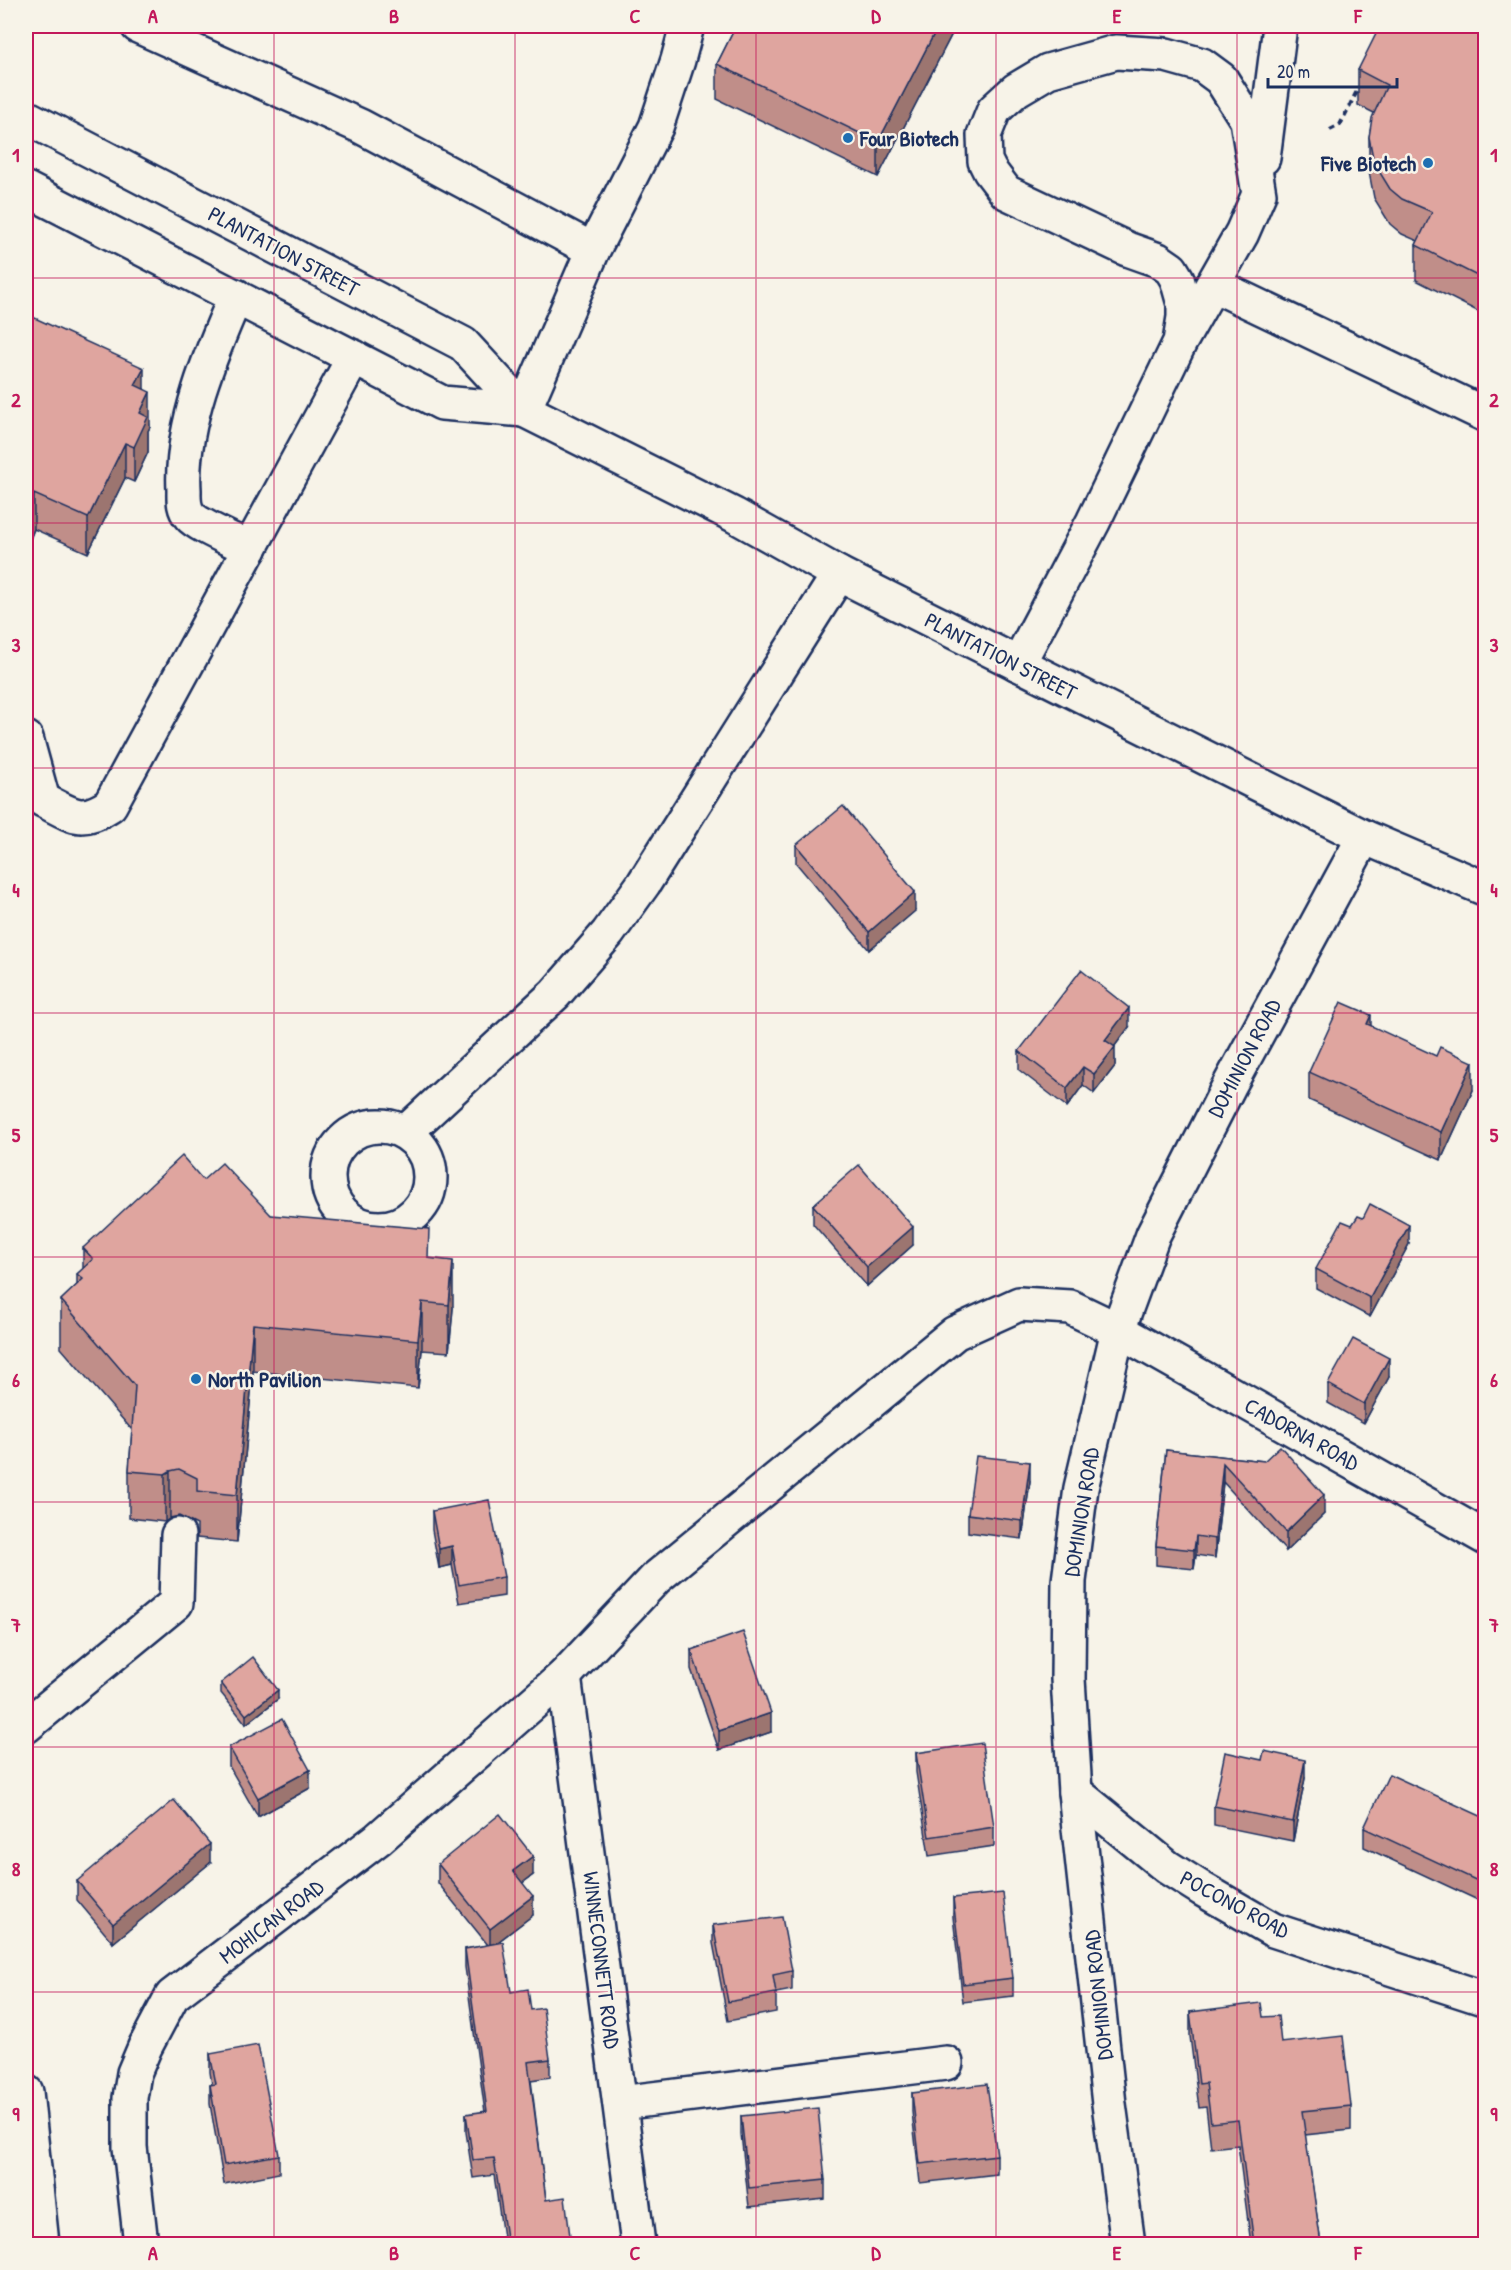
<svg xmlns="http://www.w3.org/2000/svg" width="1511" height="2270" viewBox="0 0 1511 2270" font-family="'Patrick Hand',sans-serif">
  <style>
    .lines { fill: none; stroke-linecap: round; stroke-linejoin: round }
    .minor-casing { stroke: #1b2f5e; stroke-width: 38 }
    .major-casing { stroke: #1b2f5e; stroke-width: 38 }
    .path { stroke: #1b2f5e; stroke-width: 4; stroke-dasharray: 6 4.5; stroke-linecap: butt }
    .minor { stroke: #f7f3e8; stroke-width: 33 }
    .major { stroke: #f7f3e8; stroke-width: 33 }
    .wall { fill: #c08e89; stroke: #1b2f5e; stroke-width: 1.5 }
    .shaded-wall { fill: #9c746f; stroke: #1b2f5e; stroke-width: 1.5 }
    .building { fill: #dfa59f; stroke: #1b2f5e; stroke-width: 1.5 }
    .grid { fill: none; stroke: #c2185b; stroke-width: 1.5; stroke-opacity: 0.55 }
    .poi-dot { fill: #1f6fb2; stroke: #f7f3e8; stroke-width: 2 }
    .labels { text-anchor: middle; stroke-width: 5; stroke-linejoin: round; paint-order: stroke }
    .poi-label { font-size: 22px; font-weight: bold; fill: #1b2f5e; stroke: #f7f3e8; text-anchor: start }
    .street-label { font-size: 22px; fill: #1b2f5e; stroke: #f7f3e8 }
    .neatline { fill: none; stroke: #c2185b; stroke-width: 2 }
    .grid-label { font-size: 20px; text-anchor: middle; font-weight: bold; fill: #c2185b }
  </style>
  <rect width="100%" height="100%" fill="#f7f3e8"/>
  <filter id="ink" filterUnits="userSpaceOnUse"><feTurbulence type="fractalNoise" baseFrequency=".0167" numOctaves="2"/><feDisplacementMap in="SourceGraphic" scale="12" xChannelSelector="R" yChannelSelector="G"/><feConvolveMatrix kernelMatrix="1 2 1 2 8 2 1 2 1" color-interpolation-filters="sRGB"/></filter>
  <g filter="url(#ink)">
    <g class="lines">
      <defs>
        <g id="minor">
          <polyline points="138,26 360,126 593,250 524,410"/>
          <polyline points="1263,158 1280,26"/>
          <polyline points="593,250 656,127 678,60 687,26"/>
          <polyline points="1214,285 1486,415"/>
          <path d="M236,296C211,353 180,426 184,490C184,499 183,508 190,516C197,525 237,542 250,549"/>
          <polyline points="1018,664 1093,522 1180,342 1184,317 1184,304 1177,279 1171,269 1158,260 1127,249 1006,192 990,171 985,161 984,135 994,110 1016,90 1048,71 1116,52 1166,55 1202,65 1221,79 1247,120 1259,194 1242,233 1180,342"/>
          <path d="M26,738L43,800C71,814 80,825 110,805L354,357"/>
          <circle cx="379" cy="1177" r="51"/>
          <polyline points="406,1132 555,994 608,933 644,883 839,574"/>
          <polyline points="564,1676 638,2244"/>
          <polyline points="26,1726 176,1603 178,1535"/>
          <polyline points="1075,1792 1167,1867 1202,1889 1273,1930 1486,1999"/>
          <polyline points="26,2092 42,2244"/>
          <polyline points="620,2103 946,2063"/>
          <polyline points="141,2244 130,2147 130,2098 134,2073 145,2047 172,1996 378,1839 564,1676 656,1578 955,1333 1019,1304 1070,1307 1118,1330 1486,1538"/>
          <polyline points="1128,2244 1109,2104 1075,1792 1068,1679 1069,1581 1081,1488 1118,1330 1153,1235 1229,1086 1364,837"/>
        </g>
        <g id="major">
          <polyline points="26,117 463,344 524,410 734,515 839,574 1364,837 1486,889"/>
          <polyline points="26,189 442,403 524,410"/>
        </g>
      </defs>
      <!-- minor casing -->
      <use href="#minor" class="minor-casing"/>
      <!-- major casing -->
      <use href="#major" class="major-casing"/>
      <!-- path -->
      <polyline class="path" points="1330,130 1340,125 1359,87"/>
      <!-- minor -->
      <use href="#minor" class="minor"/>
      <!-- major -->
      <use href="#major" class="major"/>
    </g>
    <!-- wall -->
    <g class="wall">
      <polygon points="736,26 956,26 878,177 717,99 717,64"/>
      <polygon points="1485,26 1485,315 1416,280 1416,245 1418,241 1402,234 1390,224 1374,198 1369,172 1369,137 1374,113 1358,105 1358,70"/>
      <polygon points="26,314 144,389 150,427 148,431 148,452 134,482 125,478 88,553 34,529 26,549"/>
      <polygon points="796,845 915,911 869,950 796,863"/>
      <polygon points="1371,1026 1473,1090 1441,1160 1309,1100 1309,1072"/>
      <polygon points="1129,1027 1114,1047 1115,1066 1094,1093 1083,1085 1067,1107 1019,1070 1019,1051"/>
      <polygon points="203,1180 271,1215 429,1259 453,1308 449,1352 422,1350 418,1388 253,1371 237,1542 197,1538 197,1525 179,1516 170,1518 165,1522 129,1518 129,1471 132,1430 61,1348 61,1300 77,1285 77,1274 83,1269 83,1248"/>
      <polygon points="813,1205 913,1245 867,1286 813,1224"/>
      <polygon points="1409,1244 1370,1317 1316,1288 1316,1269"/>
      <polygon points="1389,1377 1364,1423 1328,1403 1328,1384"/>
      <polygon points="1166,1450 1264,1461 1324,1514 1286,1551 1223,1482 1215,1558 1196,1555 1194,1569 1156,1565 1156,1546"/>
      <polygon points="1030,1481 1022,1539 968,1532 968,1514"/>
      <polygon points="432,1511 504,1577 504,1596 459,1603 452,1565 439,1568 432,1530"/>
      <polygon points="691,1650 771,1732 719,1750 691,1669"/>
      <polygon points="221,1683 278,1699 246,1724 221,1693"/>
      <polygon points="229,1747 310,1788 258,1817 229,1766"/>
      <polygon points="916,1753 994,1827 994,1846 929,1856 916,1772"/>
      <polygon points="1305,1778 1293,1841 1214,1825 1214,1806"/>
      <polygon points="1485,1818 1482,1902 1364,1847 1364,1828"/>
      <polygon points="210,1863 113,1943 77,1900 77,1881"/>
      <polygon points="438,1864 533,1875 522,1883 533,1915 495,1944 511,1992 531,2010 550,2059 550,2077 531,2080 546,2200 571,2244 504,2244 494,2175 473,2178 466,2132 466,2114 485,2112 465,1967 465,1949 488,1945 438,1883"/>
      <polygon points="953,1898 1013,1978 1013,1996 963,2002 953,1917"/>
      <polygon points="713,1925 792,1971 792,1990 776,1993 776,2012 728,2021 713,1943"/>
      <polygon points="1190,2012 1263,2017 1281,2043 1351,2106 1351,2130 1305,2135 1321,2244 1251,2244 1238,2145 1211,2148 1206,2107 1199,2108 1190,2036"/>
      <polygon points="210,2054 279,2155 279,2173 224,2184 210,2104 210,2085 212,2085 210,2072"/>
      <polygon points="912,2093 997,2155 997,2174 920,2183 912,2112"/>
      <polygon points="741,2116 825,2180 825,2199 749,2207 741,2134"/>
    </g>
    <!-- shaded-wall -->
    <g class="shaded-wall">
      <polygon points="938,26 956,26 878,177 878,142"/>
      <polygon points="144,368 144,403 135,385"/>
      <polygon points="150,392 150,427 148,431 148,452 134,482 134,447 140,413"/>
      <polygon points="125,443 125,478 88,553 88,518"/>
      <polygon points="34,494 34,529 26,549 26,514"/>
      <polygon points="915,892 915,911 869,950 869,932"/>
      <polygon points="1129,1008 1129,1027 1105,1059 1105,1040"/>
      <polygon points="1371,1015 1371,1042 1367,1024"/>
      <polygon points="1115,1047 1115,1066 1094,1093 1094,1074"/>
      <polygon points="1473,1062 1473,1090 1441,1160 1441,1132"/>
      <polygon points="1083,1067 1083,1085 1067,1107 1067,1088"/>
      <polygon points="1409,1225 1409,1244 1370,1317 1370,1298"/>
      <polygon points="913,1227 913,1245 867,1286 867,1267"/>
      <polygon points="453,1261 453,1308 449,1352 449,1305"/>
      <polygon points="422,1302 422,1350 418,1388 418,1340"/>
      <polygon points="253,1324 253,1371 237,1542 237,1495"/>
      <polygon points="1389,1358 1389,1377 1364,1423 1364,1404"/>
      <polygon points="1030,1462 1030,1481 1022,1539 1022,1521"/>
      <polygon points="1223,1463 1223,1482 1215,1558 1215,1539"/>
      <polygon points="170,1471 170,1518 165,1522 165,1474"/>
      <polygon points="1324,1495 1324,1514 1286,1551 1286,1532"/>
      <polygon points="1196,1536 1196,1555 1194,1569 1194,1550"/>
      <polygon points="452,1546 452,1565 439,1568 439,1549"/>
      <polygon points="278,1690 278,1699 246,1724 246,1715"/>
      <polygon points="771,1713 771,1732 719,1750 719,1731"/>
      <polygon points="1305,1760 1305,1778 1293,1841 1293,1822"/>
      <polygon points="310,1770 310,1788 258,1817 258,1798"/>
      <polygon points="210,1844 210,1863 113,1943 113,1924"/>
      <polygon points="533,1856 533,1875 513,1890 513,1871"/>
      <polygon points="1485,1875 1485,1894 1482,1902 1482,1883"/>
      <polygon points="533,1896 533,1915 490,1948 490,1929"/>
    </g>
    <!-- building -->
    <g class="building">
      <polygon points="736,26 938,26 878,142 717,64"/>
      <polygon points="1380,26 1485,26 1485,280 1416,245 1432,212 1402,199 1390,189 1374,163 1369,137 1372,118 1387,85 1358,70"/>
      <polygon points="26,314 144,368 135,385 150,392 140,413 148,417 134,447 125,443 88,518 34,494 26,514"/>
      <polygon points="843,806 915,892 869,932 796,845"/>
      <polygon points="1081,970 1129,1008 1105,1040 1115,1047 1094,1074 1083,1067 1067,1088 1019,1051"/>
      <polygon points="1341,1002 1371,1015 1367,1024 1436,1056 1440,1047 1473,1062 1441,1132 1309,1072"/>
      <polygon points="182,1156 203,1180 222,1163 271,1215 429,1229 428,1258 453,1261 449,1305 422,1302 418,1340 253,1324 237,1495 197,1491 197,1478 179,1469 170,1471 165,1474 129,1471 135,1386 61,1300 83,1279 77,1274 93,1259 83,1248"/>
      <polygon points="859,1165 913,1227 867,1267 813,1205"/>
      <polygon points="1370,1204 1409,1225 1370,1298 1316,1269 1342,1221 1352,1225 1358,1216 1363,1218"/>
      <polygon points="1353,1339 1389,1358 1364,1404 1328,1384"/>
      <polygon points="1280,1446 1324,1495 1286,1532 1223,1463 1215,1539 1196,1536 1194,1550 1156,1546 1166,1450 1264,1461"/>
      <polygon points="976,1456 1030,1462 1022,1521 968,1514"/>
      <polygon points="489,1500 504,1577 459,1585 452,1546 439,1549 432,1511"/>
      <polygon points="743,1632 771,1713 719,1731 691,1650"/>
      <polygon points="253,1657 278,1690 246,1715 221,1683"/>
      <polygon points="282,1719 310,1770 258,1798 229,1747"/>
      <polygon points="982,1743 994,1827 929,1837 916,1753"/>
      <polygon points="1264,1751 1305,1760 1293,1822 1214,1806 1225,1752 1262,1760"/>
      <polygon points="1389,1774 1485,1818 1485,1875 1482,1883 1364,1828"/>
      <polygon points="174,1800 210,1844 113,1924 77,1881"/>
      <polygon points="500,1814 533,1856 513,1871 533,1896 490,1929 438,1864"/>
      <polygon points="1003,1893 1013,1978 963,1984 953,1898"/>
      <polygon points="782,1917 792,1971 773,1975 776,1993 728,2002 713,1925"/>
      <polygon points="503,1942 511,1992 528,1989 531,2010 543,2008 550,2059 528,2062 546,2200 565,2197 571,2244 507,2244 494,2158 473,2160 466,2114 487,2111 465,1949"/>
      <polygon points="1261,2003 1263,2017 1278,2016 1281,2043 1343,2036 1351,2106 1302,2111 1321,2244 1254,2244 1238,2120 1211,2123 1206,2083 1199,2084 1190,2012"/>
      <polygon points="258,2045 279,2155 224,2165 210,2085 216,2084 210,2054"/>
      <polygon points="987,2084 997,2155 920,2164 912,2093"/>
      <polygon points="818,2108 825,2180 749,2188 741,2116"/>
    </g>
  </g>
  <!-- grid -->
  <path class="grid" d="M274,26V2244M515,26V2244M756,26V2244M996,26V2244M1237,26V2244M26,278H1486M26,523H1486M26,768H1486M26,1013H1486M26,1257H1486M26,1502H1486M26,1747H1486M26,1992H1486"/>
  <!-- markers -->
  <g class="poi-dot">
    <circle cx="848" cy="138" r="6"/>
    <circle cx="1428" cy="163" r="6"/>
    <circle cx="196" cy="1379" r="6"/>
  </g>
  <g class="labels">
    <!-- poi labels -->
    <g class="poi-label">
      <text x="860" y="146">Four Biotech</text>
      <text x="1416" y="171" text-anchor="end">Five Biotech</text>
      <text x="208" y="1387">North Pavilion</text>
    </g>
    <!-- street labels -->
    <g class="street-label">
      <text transform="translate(284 251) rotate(28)" y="8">PLANTATION STREET</text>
      <text transform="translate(1001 656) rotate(27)" y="8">PLANTATION STREET</text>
      <text transform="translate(1244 1058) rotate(-62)" y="8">DOMINION ROAD</text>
      <text transform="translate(1302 1434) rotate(29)" y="8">CADORNA ROAD</text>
      <text transform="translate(1081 1512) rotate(-81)" y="8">DOMINION ROAD</text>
      <text transform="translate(1235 1904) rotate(28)" y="8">POCONO ROAD</text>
      <text transform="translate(271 1921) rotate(-37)" y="8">MOHICAN ROAD</text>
      <text transform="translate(602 1960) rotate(83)" y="8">WINNECONNETT ROAD</text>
      <text transform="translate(1098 1995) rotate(-96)" y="8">DOMINION ROAD</text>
    </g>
  </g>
  <!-- margin -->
  <rect width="1511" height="2270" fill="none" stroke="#f7f3e8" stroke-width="66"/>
  <!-- scale -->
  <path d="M1268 78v9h129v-9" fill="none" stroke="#1b2f5e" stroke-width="3"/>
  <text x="1277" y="78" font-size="18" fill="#1b2f5e" stroke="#f7f3e8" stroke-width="4.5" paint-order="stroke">20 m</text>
  <rect x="33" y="33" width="1445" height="2204" class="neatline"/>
  <g class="grid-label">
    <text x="153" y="23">A</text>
    <text x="394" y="23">B</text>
    <text x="635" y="23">C</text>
    <text x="876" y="23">D</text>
    <text x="1117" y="23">E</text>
    <text x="1358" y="23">F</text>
    <text x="16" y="162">1</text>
    <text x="1494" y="162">1</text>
    <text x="16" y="407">2</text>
    <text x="1494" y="407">2</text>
    <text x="16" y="652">3</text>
    <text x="1494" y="652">3</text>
    <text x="16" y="897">4</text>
    <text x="1494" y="897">4</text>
    <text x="16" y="1142">5</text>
    <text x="1494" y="1142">5</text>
    <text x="16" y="1387">6</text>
    <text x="1494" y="1387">6</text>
    <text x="16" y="1632">7</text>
    <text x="1494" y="1632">7</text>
    <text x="16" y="1876">8</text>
    <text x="1494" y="1876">8</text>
    <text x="16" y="2121">9</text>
    <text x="1494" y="2121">9</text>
    <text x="153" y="2260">A</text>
    <text x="394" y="2260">B</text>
    <text x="635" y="2260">C</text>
    <text x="876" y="2260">D</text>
    <text x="1117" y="2260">E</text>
    <text x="1358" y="2260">F</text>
  </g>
</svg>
